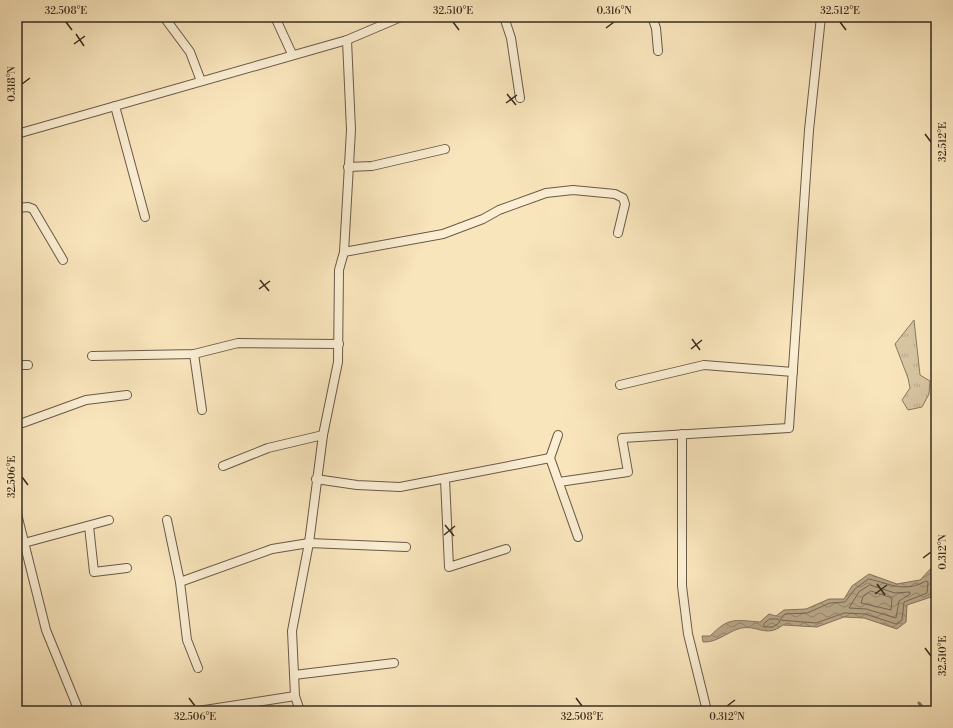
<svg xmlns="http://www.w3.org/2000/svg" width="953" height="728" viewBox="0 0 953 728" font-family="'Libre Bodoni',serif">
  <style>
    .grass { fill: url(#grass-tufts); stroke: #887962 }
    .water { fill: url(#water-waves); stroke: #85755e }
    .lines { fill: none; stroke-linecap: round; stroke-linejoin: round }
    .shore { stroke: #786954; stroke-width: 1 }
    .stream { stroke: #85755e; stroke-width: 3 }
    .street-casing { stroke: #695a48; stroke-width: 10 }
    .street { stroke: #fbeed3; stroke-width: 8 }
    .ticks { fill: none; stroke: #392c21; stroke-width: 1.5 }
    .neatline { fill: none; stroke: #392c21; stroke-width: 1.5 }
    .ticks-label { font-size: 10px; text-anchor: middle; fill: #392c21 }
  </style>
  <defs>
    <pattern id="grass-tufts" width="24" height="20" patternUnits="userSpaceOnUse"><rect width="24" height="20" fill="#d8c6a2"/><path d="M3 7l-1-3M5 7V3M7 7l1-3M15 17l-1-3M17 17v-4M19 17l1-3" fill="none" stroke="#baaa8b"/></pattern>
    <pattern id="water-waves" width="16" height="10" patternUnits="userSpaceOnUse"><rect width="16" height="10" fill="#b8a687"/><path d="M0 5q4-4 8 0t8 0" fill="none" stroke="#97876e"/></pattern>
  </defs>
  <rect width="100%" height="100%" fill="#f9e5bc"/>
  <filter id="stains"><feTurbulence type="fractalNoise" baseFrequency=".005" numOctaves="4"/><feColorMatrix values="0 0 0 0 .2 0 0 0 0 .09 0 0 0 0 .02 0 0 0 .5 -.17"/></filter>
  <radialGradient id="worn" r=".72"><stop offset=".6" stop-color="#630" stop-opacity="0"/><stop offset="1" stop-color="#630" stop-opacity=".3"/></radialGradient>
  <!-- grass -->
  <polygon class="grass" points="914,320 920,375 930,381 929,394 922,407 908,410 902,400 910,388 908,378 895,344"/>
  <!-- water -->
  <path class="water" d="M936,563V567L932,573L931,597L907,605L906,622L897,629L864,618L844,617L817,627L783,625C765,639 757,623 738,629C726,633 716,643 703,642L702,636H710C729,617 734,620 760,622L769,614L776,616L784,610L806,609L829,599H844L852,586L869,574L897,584L920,580Z"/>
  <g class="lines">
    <!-- shore -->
    <g class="shore">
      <path d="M869,579C891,584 904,593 926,581L928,582L927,593L904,602L902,620L896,624L865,614L844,613L816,623L780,620L785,614L807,613L830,603L845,602L855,589Z"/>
      <polygon points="870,585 895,593 910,592 910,594 899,601 896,618 866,609 849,608 859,592"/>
      <polygon points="871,591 892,598 891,610 861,603 863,597"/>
      <polygon points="770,619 778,619 780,622 773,627 764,627 764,624"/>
    </g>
    <!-- stream -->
    <polyline class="stream" points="919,703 926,711"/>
    <defs>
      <g id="street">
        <polyline points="164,17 190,52 201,81"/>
        <polyline points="275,17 292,54"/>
        <polyline points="504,17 511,38 520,98"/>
        <polyline points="652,17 656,28 658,51"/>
        <polyline points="115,106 145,217"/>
        <polyline points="17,134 347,40 401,17"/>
        <polyline points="348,167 372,166 445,149"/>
        <polyline points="17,208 28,207 33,209 63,260"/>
        <polyline points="344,252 443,234 483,219 499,210 546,193 573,190 615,194 623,198 625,204 618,233"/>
        <polyline points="194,354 202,410"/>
        <polyline points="92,356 194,354 238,343 339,344"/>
        <polyline points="17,365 28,365"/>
        <polyline points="620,385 704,365 793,372"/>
        <polyline points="17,425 86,400 127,395"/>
        <polyline points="682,434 682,586 688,634 707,711"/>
        <polyline points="558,435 550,458 578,537"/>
        <polyline points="223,466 268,448 323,435"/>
        <polyline points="316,479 357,485 400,487 550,458"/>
        <polyline points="445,479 449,567 506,549"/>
        <polyline points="559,482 628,472 622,438 789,428 809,130 821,17"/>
        <polyline points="17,514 46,630 79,711"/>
        <polyline points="167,520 180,582 187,640 198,668"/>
        <polyline points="89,526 94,572 127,568"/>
        <polyline points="24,543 109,520"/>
        <polyline points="180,582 272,549 309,543 406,547"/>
        <polyline points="294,675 394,663"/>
        <polyline points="198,711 295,696"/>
        <polyline points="300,711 295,696 292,631 309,543 323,435 338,362 339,270 344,252 351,130 347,40"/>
      </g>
    </defs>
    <!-- street casing -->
    <use href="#street" class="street-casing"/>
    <!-- street -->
    <use href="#street" class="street"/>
  </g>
  <!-- ticks -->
  <path class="ticks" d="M66,22L72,30M453,22L459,30M840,22L846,30M606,28L614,22M76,34L84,46M74,44L85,36M22,84L30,78M507,94L516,105M506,103L517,95M925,134L931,142M260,280L269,291M259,289L270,281M692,339L700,350M691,349L702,340M22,477L28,485M445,525L454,536M444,535L455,526M923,558L931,552M877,584L885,595M875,594L887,585M925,648L931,656M189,698L195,706M576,698L582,706M727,706L735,700"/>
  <!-- margin -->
  <rect width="953" height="728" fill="none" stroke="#f9e5bc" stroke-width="44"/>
  <rect x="22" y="22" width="909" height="684" class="neatline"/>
  <g class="ticks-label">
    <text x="66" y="14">32.508°E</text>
    <text x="453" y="14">32.510°E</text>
    <text x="614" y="14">0.316°N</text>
    <text x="840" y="14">32.512°E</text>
    <text transform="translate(11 84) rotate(-90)" y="4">0.318°N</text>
    <text transform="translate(942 142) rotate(-90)" y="4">32.512°E</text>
    <text transform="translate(11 477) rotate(-90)" y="4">32.506°E</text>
    <text transform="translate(942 552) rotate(-90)" y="4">0.312°N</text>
    <text transform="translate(942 656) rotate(-90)" y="4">32.510°E</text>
    <text x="195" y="720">32.506°E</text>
    <text x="582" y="720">32.508°E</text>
    <text x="727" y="720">0.312°N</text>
  </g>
  <rect width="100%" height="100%" filter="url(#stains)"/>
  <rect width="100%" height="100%" fill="url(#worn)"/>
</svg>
